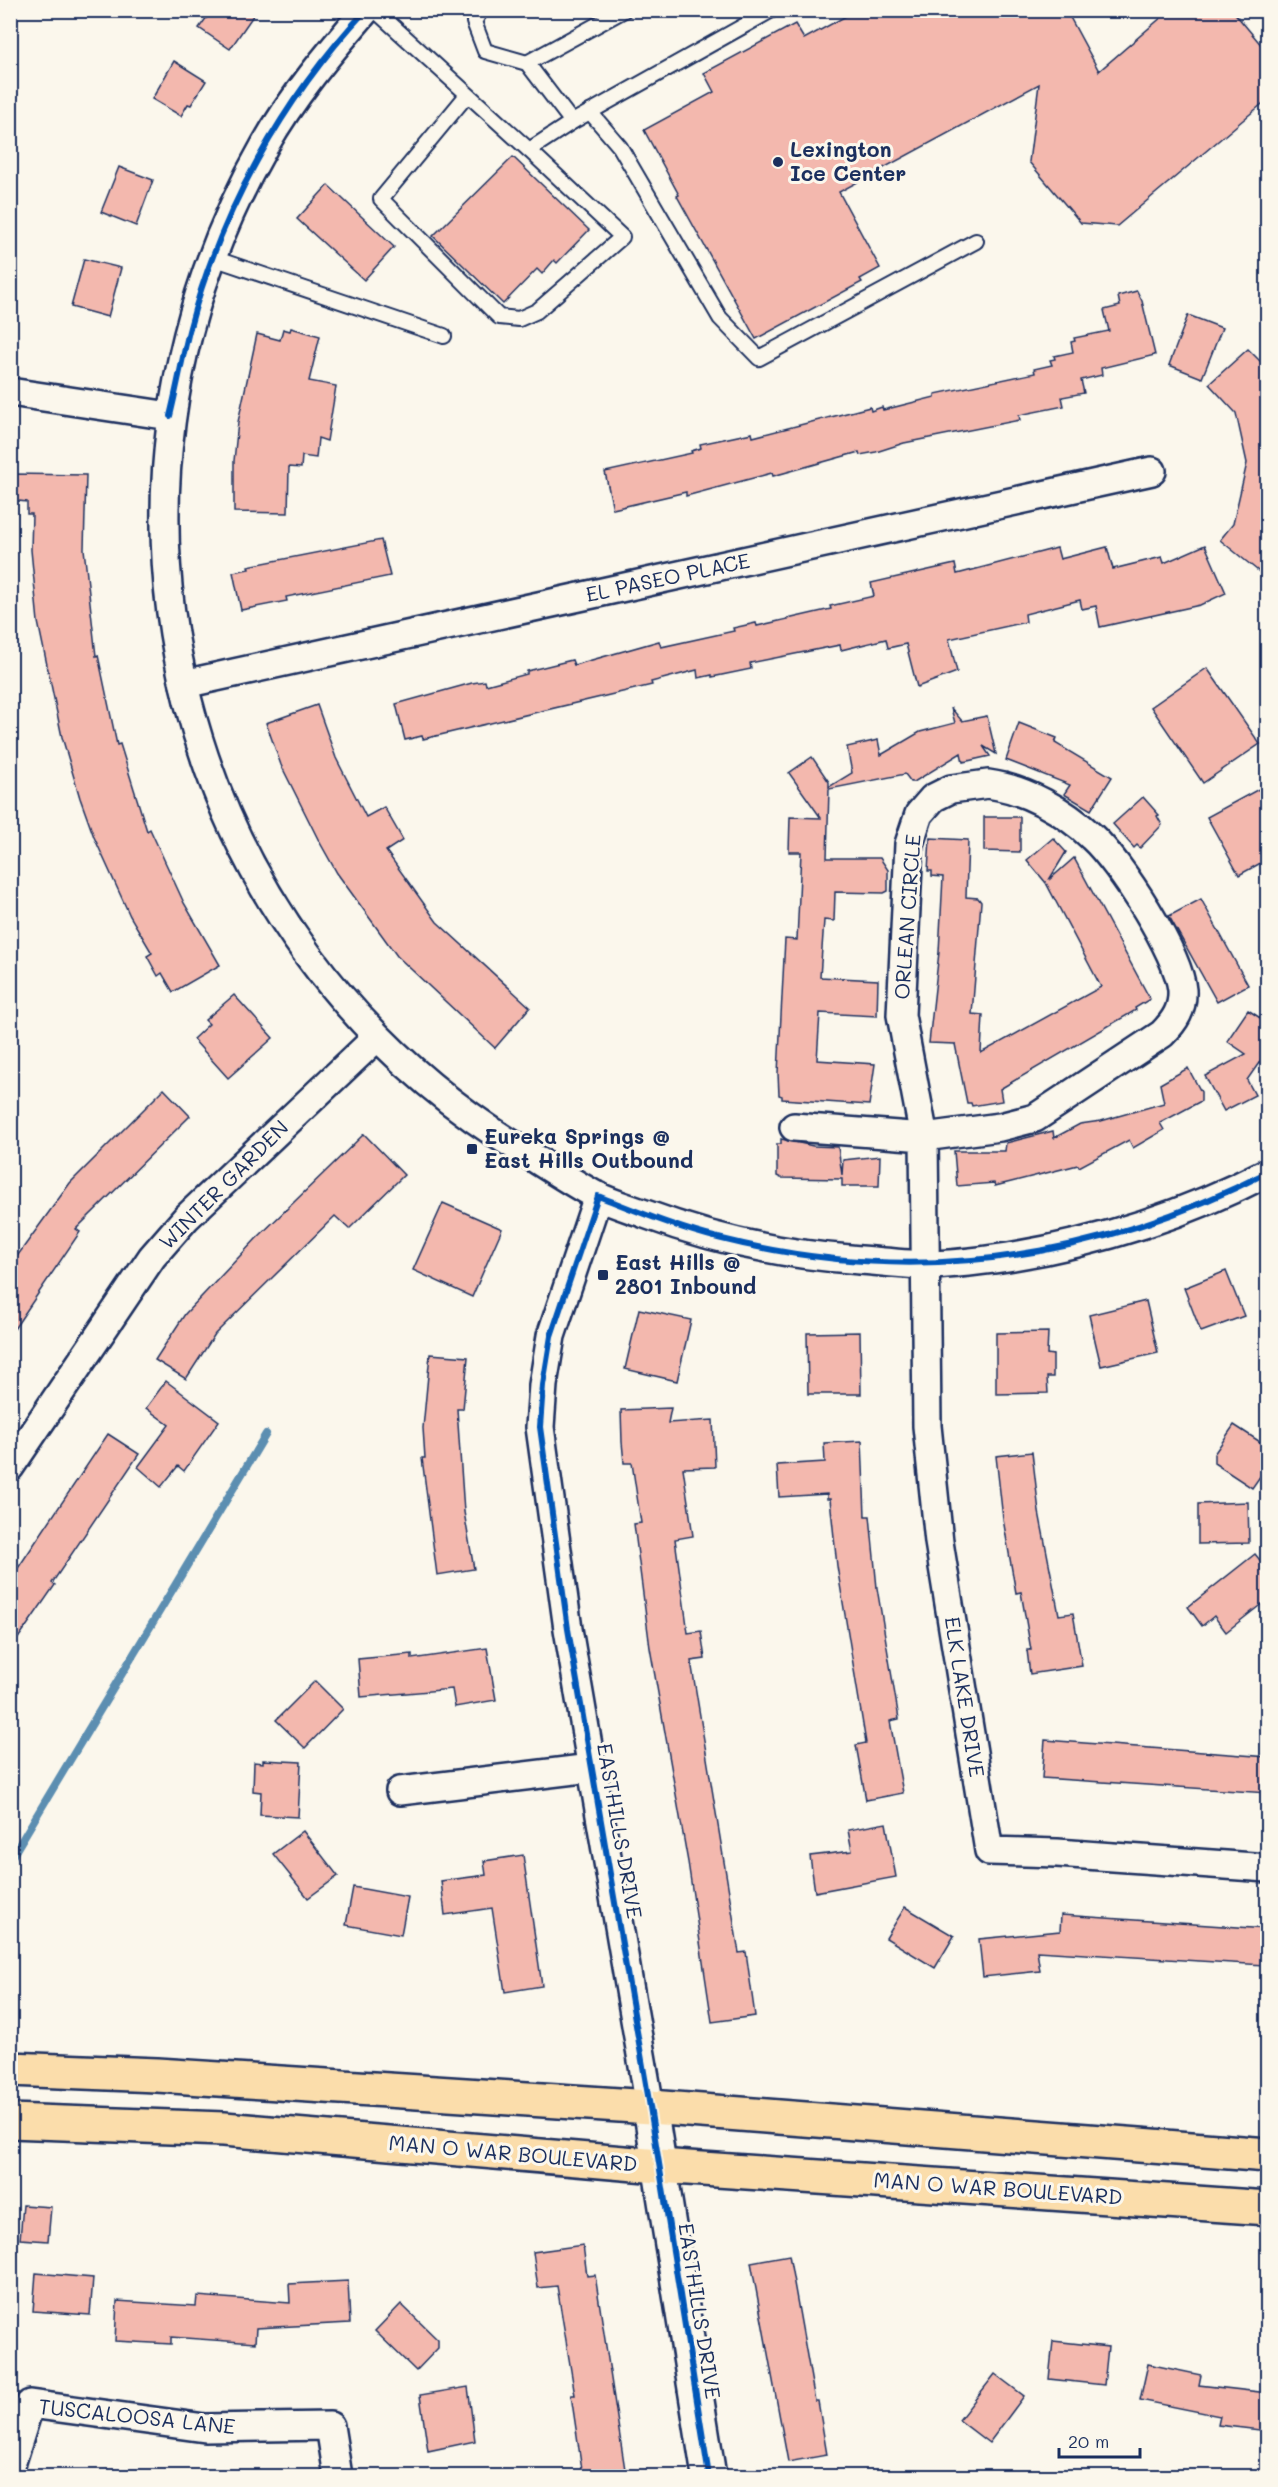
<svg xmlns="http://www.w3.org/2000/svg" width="1278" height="2487" viewBox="0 0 1278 2487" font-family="Mali,sans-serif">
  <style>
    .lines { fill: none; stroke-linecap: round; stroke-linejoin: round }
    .stream { stroke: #5c8eb1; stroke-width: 8 }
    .building { fill: #f3b8ae; stroke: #1b2f5e; stroke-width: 1.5 }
    .service-casing { stroke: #1b2f5e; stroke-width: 18 }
    .minor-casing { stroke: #1b2f5e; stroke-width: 32 }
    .tertiary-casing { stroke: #1b2f5e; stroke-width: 38 }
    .primary-casing { stroke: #1b2f5e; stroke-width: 38 }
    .service { stroke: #fbf7ec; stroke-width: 14 }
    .minor { stroke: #fbf7ec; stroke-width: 27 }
    .tertiary { stroke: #fbf7ec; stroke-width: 33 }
    .primary { stroke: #fbddab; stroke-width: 33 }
    .cycleway-casing { stroke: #fbf7ec; stroke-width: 10 }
    .cycleway { stroke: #0057b8; stroke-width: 6 }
    .poi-dot { fill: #1b2f5e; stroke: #fbf7ec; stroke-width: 2 }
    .labels { text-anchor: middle; stroke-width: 6; stroke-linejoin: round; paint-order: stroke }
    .poi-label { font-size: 21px; font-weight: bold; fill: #1b2f5e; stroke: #fbf7ec; text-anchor: start }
    .street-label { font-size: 21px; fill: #1b2f5e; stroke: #fbf7ec }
  </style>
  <rect width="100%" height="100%" fill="#fbf7ec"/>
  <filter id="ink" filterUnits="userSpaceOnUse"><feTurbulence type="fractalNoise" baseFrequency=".0167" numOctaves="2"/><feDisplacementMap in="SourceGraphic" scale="12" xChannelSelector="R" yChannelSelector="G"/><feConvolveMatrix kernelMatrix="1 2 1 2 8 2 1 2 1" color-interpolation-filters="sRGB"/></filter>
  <g filter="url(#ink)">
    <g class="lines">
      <!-- stream -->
      <polyline class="stream" points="10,1860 266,1434"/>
    </g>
    <!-- building -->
    <g class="building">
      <polygon points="212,10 257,10 230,49 199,28"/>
      <polygon points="857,10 1066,10 1099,71 1170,10 1232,10 1268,53 1268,99 1117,226 1081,223 1029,162 1039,84 839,192 880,268 860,279 862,282 756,339 677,196 679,195 644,130 714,92 704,73 795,24 804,39"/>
      <polygon points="174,61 206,81 191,105 188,104 181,116 152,99"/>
      <polygon points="513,157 589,230 557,263 554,260 542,274 537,269 503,304 433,236"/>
      <polygon points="119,167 153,180 136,226 101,212"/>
      <polygon points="328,185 394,247 364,280 297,219"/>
      <polygon points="84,259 121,268 108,317 71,307"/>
      <polygon points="1137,291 1142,301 1155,355 1101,368 1102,375 1081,380 1084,393 1062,397 1064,406 1019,415 1020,420 904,443 876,452 860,455 859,452 773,476 772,473 686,496 686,492 613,509 605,472 692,453 691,451 701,448 700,444 752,433 753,437 870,407 871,411 882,407 883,410 935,397 935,394 1035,373 1034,369 1052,365 1050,360 1055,359 1054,356 1073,352 1071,342 1075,341 1074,338 1109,331 1104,310 1120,306 1118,296"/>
      <polygon points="1188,315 1222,328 1202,378 1169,365"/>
      <polygon points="291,328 320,336 309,381 336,386 327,441 318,438 316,458 302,456 301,468 289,467 288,513 234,512 234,461 238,422 257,334 280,340 283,329 290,331"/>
      <polygon points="1248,349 1268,369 1268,579 1220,540 1233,524 1247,463 1236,413 1209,384"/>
      <polygon points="10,474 86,475 84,549 96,656 98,655 117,745 120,744 147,831 150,829 184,903 220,965 173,992 162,973 158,976 147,956 152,953 130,916 94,837 80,798 62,737 38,622 31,550 32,514 27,514 27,502 10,500"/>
      <polygon points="381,540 390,576 286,597 287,601 241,610 233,572 249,569 248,566"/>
      <polygon points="1205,545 1226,593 1200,605 1100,627 1096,606 1082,609 1080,600 1025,614 1026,622 949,639 957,672 917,687 906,644 888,648 886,639 841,650 840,645 750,663 751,669 712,677 712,675 698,678 697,670 651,682 652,685 423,739 422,736 405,740 396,704 472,683 485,681 486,685 527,674 527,671 572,660 574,665 659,641 661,647 734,631 733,628 756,623 757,626 831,609 830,606 874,596 871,583 955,564 957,574 1057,548 1060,559 1107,547 1113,569 1162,557 1164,563"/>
      <polygon points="1207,668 1260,744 1203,783 1151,707"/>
      <polygon points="317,705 336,758 366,817 384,807 403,840 386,851 437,922 530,1007 495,1048 397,956 337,873 319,841 281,765 266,723"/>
      <polygon points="951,708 962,721 987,716 996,754 983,746 990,756 963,762 961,753 914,782 911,782 905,774 829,789 827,858 880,858 888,870 888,891 884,893 835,892 834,921 824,920 820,977 878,980 877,1016 820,1013 817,1060 875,1064 869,1105 782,1099 782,1096 779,1095 778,1073 785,939 797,940 801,852 789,852 790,817 821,818 789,773 812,757 829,782 829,787 852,773 847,747 878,740 881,755 920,732 955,723"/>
      <polygon points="1019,723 1057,738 1055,743 1112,777 1091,810 1064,794 1070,785 1006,760"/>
      <polygon points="1268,784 1268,859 1239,875 1207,817"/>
      <polygon points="1143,797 1159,815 1157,816 1162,825 1140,848 1137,845 1134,848 1113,824"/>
      <polygon points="984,817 1020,817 1020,852 984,851"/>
      <polygon points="930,838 968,840 966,897 978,898 981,902 972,1014 983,1015 981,1053 1101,987 1046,883 1027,860 1053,838 1066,852 1049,880 1074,858 1150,999 1135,1008 1136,1010 1000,1089 1002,1101 972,1106 971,1103 967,1103 955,1044 929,1043 939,952 943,877 932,876 932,871 928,871"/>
      <polygon points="1201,899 1248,985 1217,1002 1169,916"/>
      <polygon points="234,995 273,1038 228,1078 193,1039 209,1024 205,1020"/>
      <polygon points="1248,1010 1268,1023 1268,1050 1247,1080 1255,1095 1224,1111 1205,1076 1246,1054 1227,1041"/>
      <polygon points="1188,1068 1201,1092 1201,1101 1160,1123 1164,1130 1133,1148 1129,1140 1079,1167 1078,1165 995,1186 994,1183 957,1186 954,1151 1005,1151 1006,1143 1053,1131 1054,1138 1080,1124 1101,1121 1164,1103 1160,1084"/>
      <polygon points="164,1089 190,1116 76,1229 80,1232 10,1335 10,1266 70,1183"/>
      <polygon points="364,1134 404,1175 349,1229 335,1216 215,1334 186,1379 155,1360 185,1314 256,1239"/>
      <polygon points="781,1139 813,1146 838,1147 842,1175 843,1160 880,1156 879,1186 842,1186 842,1179 781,1178 777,1176 777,1144 781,1144"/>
      <polygon points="443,1203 502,1229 472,1297 413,1270"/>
      <polygon points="1226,1271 1244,1316 1201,1332 1184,1288"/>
      <polygon points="1146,1301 1158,1353 1101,1366 1089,1315"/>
      <polygon points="639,1309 691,1320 677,1381 625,1369"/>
      <polygon points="860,1332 861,1394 808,1394 807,1333"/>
      <polygon points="1048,1332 1047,1354 1053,1355 1053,1377 1047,1377 1048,1393 996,1394 996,1333"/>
      <polygon points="430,1354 468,1357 463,1409 457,1409 464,1512 474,1569 437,1575 422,1458 425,1458 423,1428"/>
      <polygon points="166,1381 219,1421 184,1471 178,1466 161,1487 138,1467 169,1425 146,1408"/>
      <polygon points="671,1408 668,1423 713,1420 715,1467 683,1468 693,1536 675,1539 688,1633 701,1631 705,1659 691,1661 739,1953 746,1952 755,2016 712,2022 688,1862 650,1648 634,1524 641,1523 632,1463 624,1463 622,1442 621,1410"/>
      <polygon points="1234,1425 1268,1447 1268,1465 1252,1488 1214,1463 1214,1454"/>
      <polygon points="108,1434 139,1454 52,1583 55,1585 10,1650 10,1580"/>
      <polygon points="862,1441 865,1516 870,1516 877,1588 899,1719 890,1721 903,1793 866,1800 856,1745 866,1743 837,1566 830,1499 827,1499 827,1494 779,1497 777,1465 825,1462 824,1443"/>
      <polygon points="1032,1452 1039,1512 1059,1615 1073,1613 1082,1666 1030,1674 1027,1650 1031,1650 1021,1592 1016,1593 1003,1519 996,1456"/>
      <polygon points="1248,1502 1249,1543 1198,1544 1198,1504"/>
      <polygon points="1255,1554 1268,1570 1268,1599 1226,1632 1214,1616 1202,1626 1188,1607"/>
      <polygon points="487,1648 496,1700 455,1707 452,1689 361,1697 358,1659 412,1654 412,1659"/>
      <polygon points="315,1681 343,1709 305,1748 276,1720"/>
      <polygon points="1045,1740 1268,1757 1268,1793 1042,1778"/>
      <polygon points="263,1760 301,1762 298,1817 260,1815 261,1792 253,1791 254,1762 263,1763"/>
      <polygon points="886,1823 896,1877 815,1892 810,1856 852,1851 848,1830"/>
      <polygon points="303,1831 338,1876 308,1898 273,1854"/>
      <polygon points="523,1855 542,1986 505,1992 492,1908 445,1915 441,1881 486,1875 484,1861"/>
      <polygon points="353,1887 408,1897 401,1935 346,1925"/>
      <polygon points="905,1907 954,1936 935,1968 886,1938"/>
      <polygon points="1061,1915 1267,1929 1264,1965 1037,1951 1040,1971 983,1977 979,1939 1060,1931"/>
      <polygon points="23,2205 51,2207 48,2241 20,2239"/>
      <polygon points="583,2245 587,2276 595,2275 626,2476 583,2476 571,2395 575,2395 557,2286 538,2288 533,2252"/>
      <polygon points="789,2255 815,2401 818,2401 827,2455 788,2462 751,2262"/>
      <polygon points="36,2273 93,2278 90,2315 33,2311"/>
      <polygon points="348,2281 350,2323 256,2328 255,2343 171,2337 171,2344 115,2341 117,2301 196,2306 197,2296 290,2303 289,2284"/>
      <polygon points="401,2304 438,2340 438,2348 416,2371 375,2331"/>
      <polygon points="1053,2341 1108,2347 1104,2385 1049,2379"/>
      <polygon points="1148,2364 1201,2375 1199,2385 1268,2393 1268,2431 1218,2425 1220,2416 1140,2400"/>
      <polygon points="995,2374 1024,2396 989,2443 959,2420"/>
      <polygon points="468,2387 475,2441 428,2451 420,2395"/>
    </g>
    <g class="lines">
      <defs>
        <g id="service">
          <polyline points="375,10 529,150 572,122 527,63 485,51 474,22 481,10"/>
          <polyline points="527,63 624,10"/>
          <polyline points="467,95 381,199 499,317 519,319 537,311 622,237 529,150"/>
          <polyline points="590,112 620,147 720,318 759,358 976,241"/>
          <polyline points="572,122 772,10"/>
          <polyline points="213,258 444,336"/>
        </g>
        <g id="minor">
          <path d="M366,10C329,53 292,97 265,145C63,498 176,941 523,1151C547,1166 571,1182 595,1195C611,1203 629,1208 645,1214C712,1239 779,1254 850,1259C875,1261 899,1264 924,1265C952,1265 981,1261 1008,1257C1100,1242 1185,1215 1268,1172"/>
          <polyline points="10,392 170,416"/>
          <polyline points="184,684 1152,471"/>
          <path d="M988,784C1025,789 1065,811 1092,837C1120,862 1179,954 1182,990C1183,1009 1175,1021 1162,1034L1035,1118L1000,1127L924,1137L901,1015L909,844L919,814L933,798L951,789Z"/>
          <polyline points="794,1127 924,1137 927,1426 939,1542 989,1851 1057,1853 1268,1868"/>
          <polyline points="598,1196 551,1336 543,1385 540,1427 568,1629 650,2107"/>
          <polyline points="10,1467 152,1257 186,1218 376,1038"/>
          <polyline points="400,1791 591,1768"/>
          <polyline points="10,2468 30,2404 205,2428 330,2426 338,2476"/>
        </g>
        <polyline id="tertiary" points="650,2107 709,2476"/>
        <g id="primary">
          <polyline points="10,2069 157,2075 650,2107 1268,2155"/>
          <polyline points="10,2121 224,2129 659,2166 1268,2208"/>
        </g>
      </defs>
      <!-- service casing -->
      <use href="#service" class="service-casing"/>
      <!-- minor casing -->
      <use href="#minor" class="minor-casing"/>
      <!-- tertiary casing -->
      <use href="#tertiary" class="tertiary-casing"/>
      <!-- primary casing -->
      <use href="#primary" class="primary-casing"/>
      <!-- service -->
      <use href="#service" class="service"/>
      <!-- minor -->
      <use href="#minor" class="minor"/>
      <!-- tertiary -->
      <use href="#tertiary" class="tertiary"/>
      <!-- primary -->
      <use href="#primary" class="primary"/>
      <defs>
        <g id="cycleway">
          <path d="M170,416C177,388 182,359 189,331C220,212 282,100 366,10"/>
          <path d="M709,2476L650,2107L568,1629L540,1427L543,1385L551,1336L598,1196C637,1211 677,1228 718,1238C910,1287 1093,1262 1268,1172"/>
        </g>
      </defs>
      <!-- cycleway casing -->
      <use href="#cycleway" class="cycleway-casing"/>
      <!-- cycleway -->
      <use href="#cycleway" class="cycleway"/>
    </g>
  </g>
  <!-- markers -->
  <g class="poi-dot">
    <circle cx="778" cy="162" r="6"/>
    <rect x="466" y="1143" width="12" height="12" rx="3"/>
    <rect x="597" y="1269" width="12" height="12" rx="3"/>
  </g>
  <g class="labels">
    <!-- poi labels -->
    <g class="poi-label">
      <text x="790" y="157">Lexington<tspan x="790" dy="24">Ice Center</tspan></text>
      <text x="484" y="1144">Eureka Springs @<tspan x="484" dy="24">East Hills Outbound</tspan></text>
      <text x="615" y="1270">East Hills @<tspan x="615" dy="24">2801 Inbound</tspan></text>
    </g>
    <!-- street labels -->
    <g class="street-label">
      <text transform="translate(668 578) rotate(-12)" y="7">EL PASEO PLACE</text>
      <text transform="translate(908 917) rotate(-86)" y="7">ORLEAN CIRCLE</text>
      <text transform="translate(224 1185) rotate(-45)" y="7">WINTER GARDEN</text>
      <text transform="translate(964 1697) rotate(81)" y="7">ELK LAKE DRIVE</text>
      <text transform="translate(619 1831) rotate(80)" y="7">EASTHILLS DRIVE</text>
      <text transform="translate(513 2154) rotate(5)" y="7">MAN O WAR BOULEVARD</text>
      <text transform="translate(998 2189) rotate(4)" y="7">MAN O WAR BOULEVARD</text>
      <text transform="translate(699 2311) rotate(81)" y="7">EASTHILLS DRIVE</text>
      <text transform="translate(137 2417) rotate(6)" y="7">TUSCALOOSA LANE</text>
    </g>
  </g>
  <!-- margin -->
  <rect width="1278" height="2487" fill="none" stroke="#fbf7ec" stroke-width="36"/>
  <rect x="18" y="18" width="1242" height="2451" fill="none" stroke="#1b2f5e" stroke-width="2" filter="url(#ink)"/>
  <!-- scale -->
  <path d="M1059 2448v9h81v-9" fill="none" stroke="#1b2f5e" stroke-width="3"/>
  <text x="1068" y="2448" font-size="18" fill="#1b2f5e" stroke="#fbf7ec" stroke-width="4.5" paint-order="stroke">20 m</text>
</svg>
